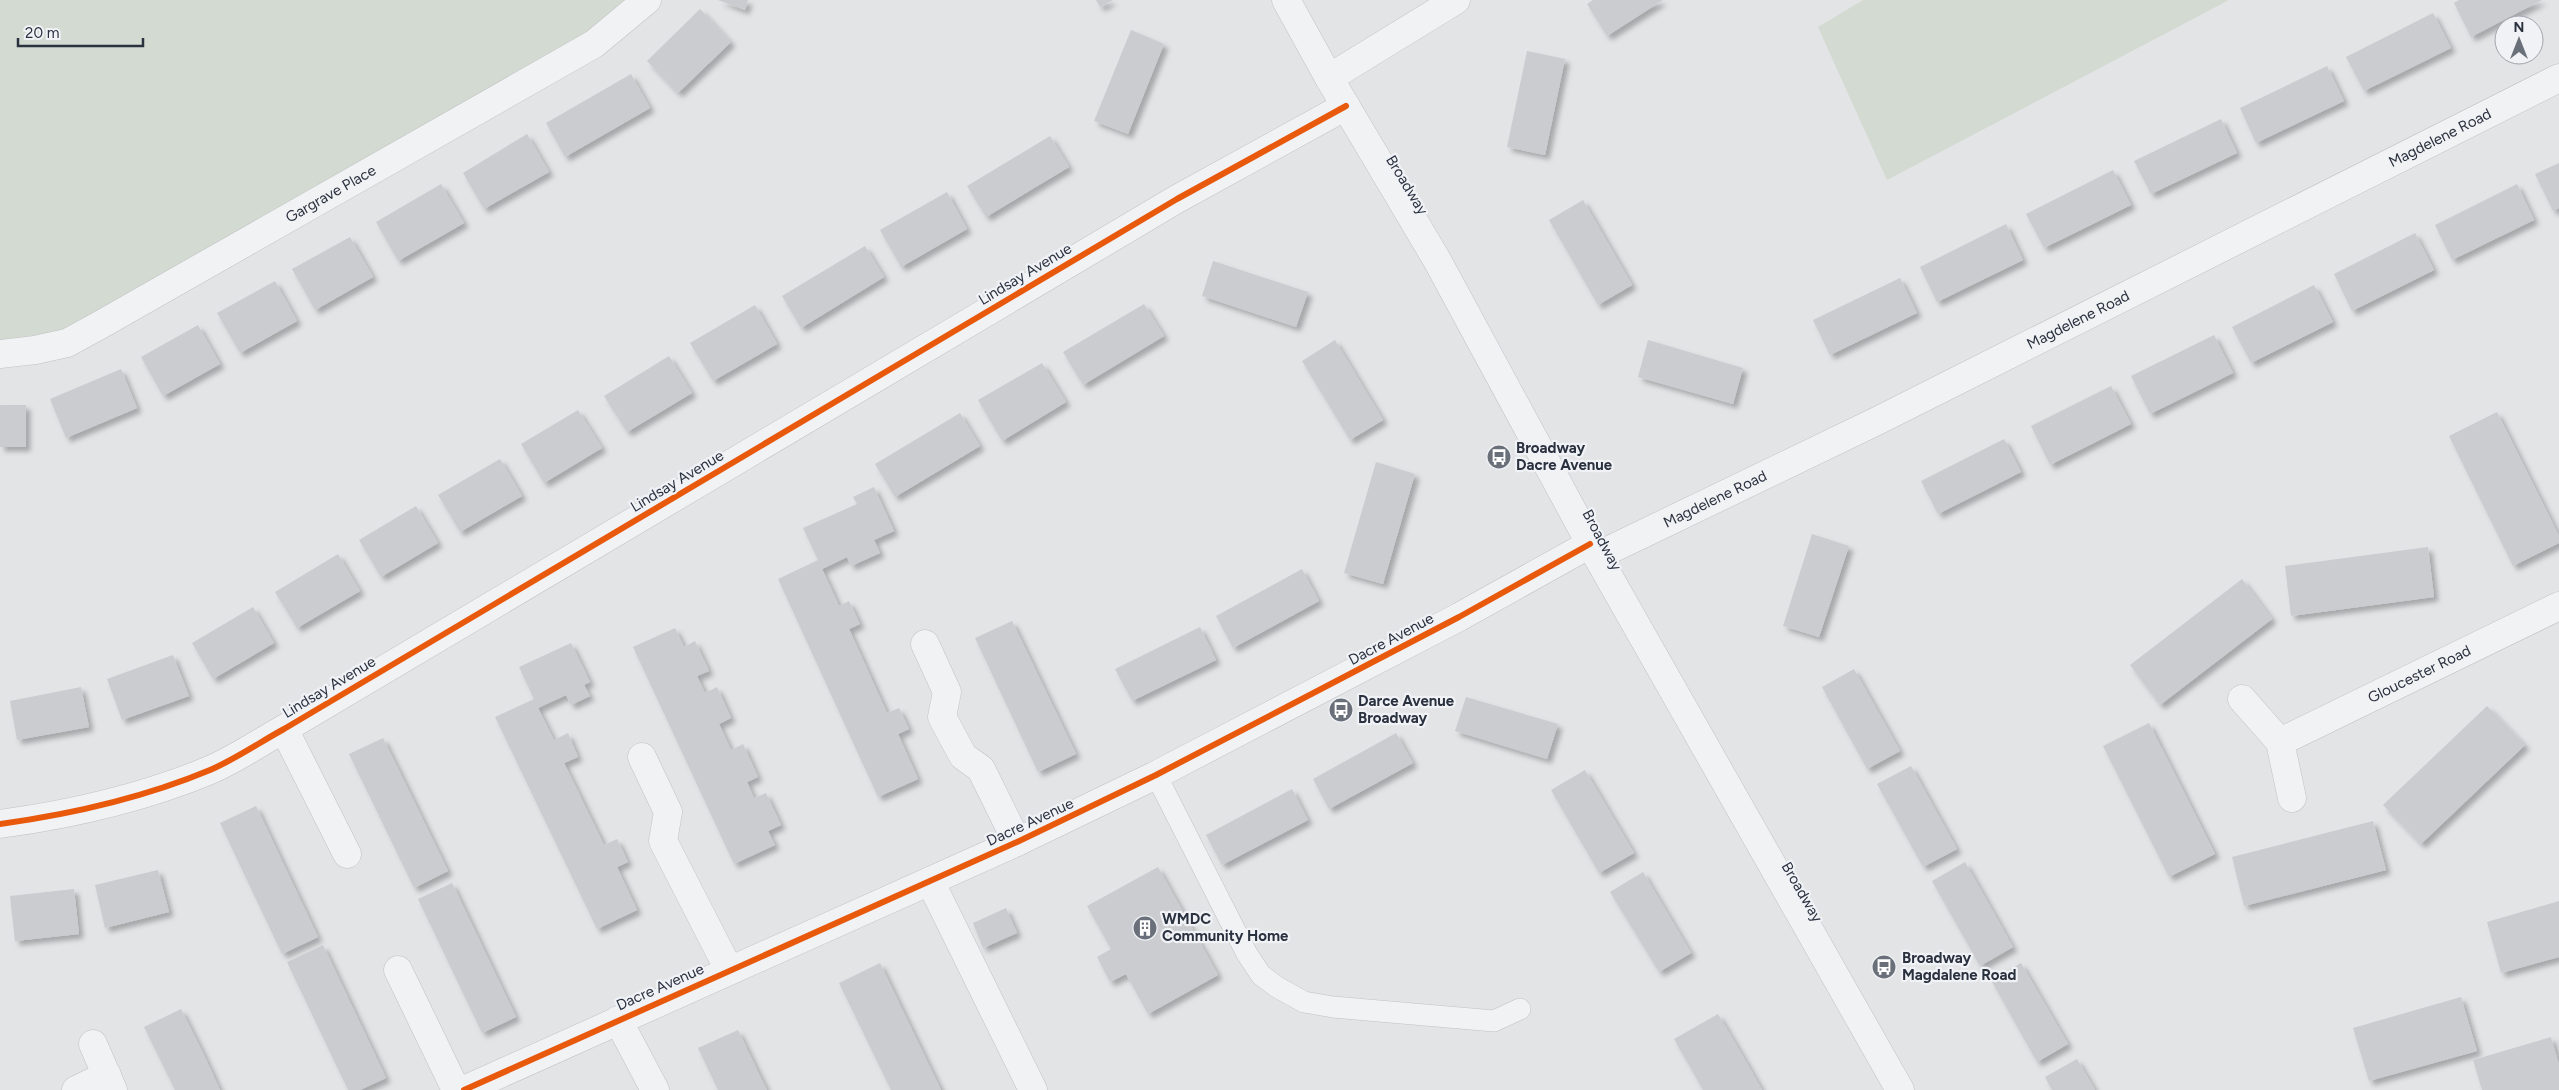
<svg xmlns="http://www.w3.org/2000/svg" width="2559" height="1090" viewBox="0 0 2559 1090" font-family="Figtree,sans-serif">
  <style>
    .green { fill: #d3dad2 }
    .building { fill: #cacccf; filter: url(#shadow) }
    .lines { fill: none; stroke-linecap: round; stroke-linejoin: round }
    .service-casing { stroke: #c0c2c4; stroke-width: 22 }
    .minor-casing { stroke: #c0c2c4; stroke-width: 29 }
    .tertiary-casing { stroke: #c0c2c4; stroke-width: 29 }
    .service { stroke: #f1f2f4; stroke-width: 21 }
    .minor { stroke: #f1f2f4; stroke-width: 28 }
    .tertiary { stroke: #f1f2f4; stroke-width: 28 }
    .cycleway-casing { stroke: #f0f2f6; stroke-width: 9 }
    .cycleway { stroke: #e8590c; stroke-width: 6 }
    .labels { text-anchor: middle; stroke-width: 4.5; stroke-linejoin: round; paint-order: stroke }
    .street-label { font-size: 15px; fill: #2a313f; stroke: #f0f2f6 }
    .poi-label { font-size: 15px; font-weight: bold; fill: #2a313f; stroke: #f0f2f6; text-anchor: start }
  </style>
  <defs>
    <filter id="shadow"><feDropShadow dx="4.5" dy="4.5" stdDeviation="2.5" flood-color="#0004"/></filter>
  </defs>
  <rect width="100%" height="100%" fill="#e2e4e6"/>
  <!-- green -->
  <g class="green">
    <polygon points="0,0 647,0 100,325 0,354"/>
    <polygon points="1863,0 2229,0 1887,180 1818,27"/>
  </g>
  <!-- building -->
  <g class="building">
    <polygon points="718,0 748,0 745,10"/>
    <polygon points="1096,0 1113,0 1100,7"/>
    <polygon points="1593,0 1663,0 1607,36 1587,4"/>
    <polygon points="2459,0 2542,0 2471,37 2454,3"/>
    <polygon points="700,9 731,42 678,93 647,61"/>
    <polygon points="2433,13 2451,48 2364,91 2346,57"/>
    <polygon points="1131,30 1164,44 1128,134 1094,121"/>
    <polygon points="1527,51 1565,59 1545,155 1507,147"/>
    <polygon points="2327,66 2344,101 2256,143 2240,108"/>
    <polygon points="631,74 650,108 565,157 546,123"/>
    <polygon points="2221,119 2237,153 2151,194 2134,161"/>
    <polygon points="527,134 549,172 484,209 463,173"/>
    <polygon points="1050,136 1069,167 986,217 967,186"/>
    <polygon points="2559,163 2559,208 2553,211 2535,174"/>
    <polygon points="2113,170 2131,205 2044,248 2026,214"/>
    <polygon points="441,184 464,223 398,261 376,222"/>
    <polygon points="2517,184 2534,220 2452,260 2435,225"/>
    <polygon points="947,192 967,229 901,267 880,230"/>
    <polygon points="1583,200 1632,285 1598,305 1549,220"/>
    <polygon points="2006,224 2023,260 1937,302 1920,267"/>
    <polygon points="2415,233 2434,270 2352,311 2334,274"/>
    <polygon points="350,237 373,277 315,310 292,269"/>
    <polygon points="865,246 884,277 801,328 782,296"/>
    <polygon points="1213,261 1308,292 1296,327 1202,296"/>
    <polygon points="1900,278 1917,313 1830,355 1813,320"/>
    <polygon points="275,281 297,321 240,353 217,313"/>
    <polygon points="2314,285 2333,322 2251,363 2232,327"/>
    <polygon points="1144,304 1164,336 1083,385 1063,352"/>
    <polygon points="755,305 777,344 713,381 690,343"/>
    <polygon points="198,325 220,364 163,396 141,357"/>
    <polygon points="2214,335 2233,373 2150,414 2131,376"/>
    <polygon points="1335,340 1383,420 1350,440 1302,361"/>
    <polygon points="1648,340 1743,368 1733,404 1638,377"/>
    <polygon points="669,356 692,393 627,432 604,396"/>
    <polygon points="1042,363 1066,402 1002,441 978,400"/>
    <polygon points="121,369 137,408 66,438 50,399"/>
    <polygon points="2111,386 2131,424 2050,465 2031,426"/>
    <rect x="0" y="405" width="26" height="42"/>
    <polygon points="578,410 602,448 544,483 521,444"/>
    <polygon points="2497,412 2559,536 2559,543 2513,566 2449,436"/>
    <polygon points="960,413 980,446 895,497 875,464"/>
    <polygon points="2004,439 2021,472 1938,514 1921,481"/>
    <polygon points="500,459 522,496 460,532 438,495"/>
    <polygon points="1376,462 1415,474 1383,584 1344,573"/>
    <polygon points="874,487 894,531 874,540 880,553 851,566 847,557 822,569 839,606 849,601 860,624 849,629 887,713 899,708 909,729 898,734 918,779 878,797 778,579 818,560 803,528 857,504 853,497"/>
    <polygon points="416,506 438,543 381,577 359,540"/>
    <polygon points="1812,534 1849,546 1819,637 1783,626"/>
    <polygon points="2428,547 2434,597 2291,616 2285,566"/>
    <polygon points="338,554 360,591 297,628 275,592"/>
    <polygon points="1302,569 1319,601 1233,648 1216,616"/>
    <polygon points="2242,579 2272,619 2160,705 2130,665"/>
    <polygon points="253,607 274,643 213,679 192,643"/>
    <polygon points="1012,621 1076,754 1038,772 975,638"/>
    <polygon points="1200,627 1216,660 1132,701 1115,669"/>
    <polygon points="675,628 684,647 695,641 709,671 697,676 705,693 717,687 731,718 719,724 731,750 743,744 758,777 747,782 754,798 766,793 781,825 768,831 775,845 734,864 633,647"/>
    <polygon points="571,643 590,682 584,685 590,696 571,705 566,695 538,708 554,740 568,733 578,757 564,763 604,845 617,839 628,862 617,867 637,910 597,929 495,717 534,699 519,667"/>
    <polygon points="173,655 189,696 122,720 107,679"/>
    <polygon points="1854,669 1900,751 1867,769 1822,687"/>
    <polygon points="81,687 89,727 17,740 10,701"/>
    <polygon points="1466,697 1558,724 1547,759 1455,731"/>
    <polygon points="2487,706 2525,745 2421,844 2383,805"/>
    <polygon points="2149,723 2215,854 2169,877 2103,746"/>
    <polygon points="1396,733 1413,763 1329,809 1313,779"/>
    <polygon points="383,738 448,871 414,888 349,754"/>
    <polygon points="1911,766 1957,849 1923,867 1877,784"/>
    <polygon points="1585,770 1634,853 1599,873 1551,790"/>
    <polygon points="1292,789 1308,820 1222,865 1206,835"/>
    <polygon points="256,806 318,937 282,954 220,823"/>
    <polygon points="2373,821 2386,870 2244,906 2232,857"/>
    <polygon points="1965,862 2013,947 1980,966 1932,881"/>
    <polygon points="1158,867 1218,975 1148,1014 1126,974 1110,982 1097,957 1111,949 1087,906"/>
    <polygon points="158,870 169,912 105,928 95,885"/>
    <polygon points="1643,872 1691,953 1659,972 1610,892"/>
    <polygon points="452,883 516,1017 482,1033 418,899"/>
    <polygon points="74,889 79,934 15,941 10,896"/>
    <polygon points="2559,901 2559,957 2501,973 2487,922"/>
    <polygon points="1006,908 1017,933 983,948 973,923"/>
    <polygon points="323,945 386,1078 360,1090 348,1090 287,962"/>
    <polygon points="880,963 901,1007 941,1090 891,1090 839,983"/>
    <polygon points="2021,963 2068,1044 2037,1062 1991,980"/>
    <polygon points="2461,997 2477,1051 2369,1081 2353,1028"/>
    <polygon points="181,1009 203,1053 220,1090 175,1090 144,1027"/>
    <polygon points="1718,1014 1741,1053 1762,1090 1703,1090 1674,1039"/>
    <polygon points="738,1030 759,1074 767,1090 718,1090 698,1048"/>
    <polygon points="2551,1037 2559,1065 2559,1090 2482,1090 2473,1060"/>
    <polygon points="2077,1059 2095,1090 2052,1090 2045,1077"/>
  </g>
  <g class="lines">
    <defs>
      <polyline id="service" points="1156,775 1247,954 1261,975 1277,987 1304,1002 1333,1007 1494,1021 1520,1009"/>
      <g id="minor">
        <polyline points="1329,78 1456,0"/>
        <path id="s1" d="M0,354L35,350L67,343L100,325L594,44L647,0"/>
        <path id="s2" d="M1597,556L1877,421L2559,78"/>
        <polyline points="925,644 947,692 942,717 963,756 981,769 1017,842"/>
        <polyline points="2242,699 2280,742 2292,798"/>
        <polyline points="284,729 347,854"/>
        <path id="s3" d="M2280,742L2559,606"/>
        <polyline points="642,757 668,812 663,841 729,970"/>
        <path d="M0,824C73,814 143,798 210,770C236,759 260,742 284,729L1177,199L1346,106"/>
        <polyline points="930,881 1033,1090"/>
        <polyline points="398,970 456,1090"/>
        <polyline points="618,1020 655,1090"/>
        <polyline points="93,1044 113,1090"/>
        <polyline points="76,1090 107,1075"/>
        <polyline points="464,1090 1017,842 1156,775 1459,617 1590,544"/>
      </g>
      <polyline id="tertiary" points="1286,0 1329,78 1437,260 1597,556 1900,1090"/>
    </defs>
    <!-- service casing -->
    <use href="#service" class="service-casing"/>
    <!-- minor casing -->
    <use href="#minor" class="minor-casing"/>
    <!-- tertiary casing -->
    <use href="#tertiary" class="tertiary-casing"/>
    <!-- service -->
    <use href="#service" class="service"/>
    <!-- minor -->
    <use href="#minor" class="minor"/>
    <!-- tertiary -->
    <use href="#tertiary" class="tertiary"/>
    <defs>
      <g id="cycleway">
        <path d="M0,824C73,814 143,798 210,770C236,759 260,742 284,729L1177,199L1346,106"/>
        <polyline points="464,1090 1017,842 1156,775 1459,617 1590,544"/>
      </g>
    </defs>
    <!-- cycleway casing -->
    <use href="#cycleway" class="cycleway-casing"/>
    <!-- cycleway -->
    <use href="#cycleway" class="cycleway"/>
  </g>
  <!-- icons -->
  <defs>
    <symbol id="bus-disc" viewBox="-11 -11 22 22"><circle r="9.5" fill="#6a7079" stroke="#f0f2f6"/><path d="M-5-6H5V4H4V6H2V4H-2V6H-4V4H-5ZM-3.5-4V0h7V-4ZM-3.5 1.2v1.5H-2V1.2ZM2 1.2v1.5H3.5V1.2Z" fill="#fff"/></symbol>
    <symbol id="building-disc" viewBox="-11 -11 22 22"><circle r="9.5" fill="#6a7079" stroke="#f0f2f6"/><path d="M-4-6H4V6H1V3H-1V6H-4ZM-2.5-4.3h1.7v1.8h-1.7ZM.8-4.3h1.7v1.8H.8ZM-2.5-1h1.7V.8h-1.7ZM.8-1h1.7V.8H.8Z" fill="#fff"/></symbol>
  </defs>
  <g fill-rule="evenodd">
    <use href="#bus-disc" x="1485" y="443" width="28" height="28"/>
    <use href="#bus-disc" x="1327" y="696" width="28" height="28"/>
    <use href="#building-disc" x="1131" y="914" width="28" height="28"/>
    <use href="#bus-disc" x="1870" y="953" width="28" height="28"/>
  </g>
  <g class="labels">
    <!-- street labels -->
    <g class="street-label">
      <text dy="5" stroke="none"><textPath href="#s2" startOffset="941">Magdelene Road</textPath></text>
      <text transform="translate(1407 185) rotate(59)" y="5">Broadway</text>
      <text dy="5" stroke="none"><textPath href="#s1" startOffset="371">Gargrave Place</textPath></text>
      <text transform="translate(1025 274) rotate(-31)" y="5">Lindsay Avenue</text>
      <text dy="5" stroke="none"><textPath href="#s2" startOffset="536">Magdelene Road</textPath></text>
      <text transform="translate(677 481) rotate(-31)" y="5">Lindsay Avenue</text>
      <text dy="5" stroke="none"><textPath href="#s2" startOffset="131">Magdelene Road</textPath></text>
      <text transform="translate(1602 540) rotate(62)" y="5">Broadway</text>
      <text transform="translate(1391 639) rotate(-28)" y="5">Dacre Avenue</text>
      <text dy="5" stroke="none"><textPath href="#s3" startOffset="155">Gloucester Road</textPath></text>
      <text transform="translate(329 687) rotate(-31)" y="5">Lindsay Avenue</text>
      <text transform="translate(1030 822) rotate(-25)" y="5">Dacre Avenue</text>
      <text transform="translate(1802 892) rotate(60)" y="5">Broadway</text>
      <text transform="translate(660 987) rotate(-24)" y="5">Dacre Avenue</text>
    </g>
    <!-- poi labels -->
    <g class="poi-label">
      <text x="1516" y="453">Broadway<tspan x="1516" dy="17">Dacre Avenue</tspan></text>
      <text x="1358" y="706">Darce Avenue<tspan x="1358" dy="17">Broadway</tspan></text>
      <text x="1162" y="924">WMDC<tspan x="1162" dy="17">Community Home</tspan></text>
      <text x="1902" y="963">Broadway<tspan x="1902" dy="17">Magdalene Road</tspan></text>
    </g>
  </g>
  <!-- north arrow -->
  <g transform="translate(2519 40)"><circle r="24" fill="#f0f2f6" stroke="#a1a5ad"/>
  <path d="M0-4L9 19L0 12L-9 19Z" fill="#6a7079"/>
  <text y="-8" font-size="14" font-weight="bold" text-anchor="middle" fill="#2a313f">N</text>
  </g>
  <!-- scale -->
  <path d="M18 38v8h125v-8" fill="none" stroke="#2a313f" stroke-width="2.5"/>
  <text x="25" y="38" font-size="15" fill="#2a313f" stroke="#f0f2f6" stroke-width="4" paint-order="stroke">20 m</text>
</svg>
